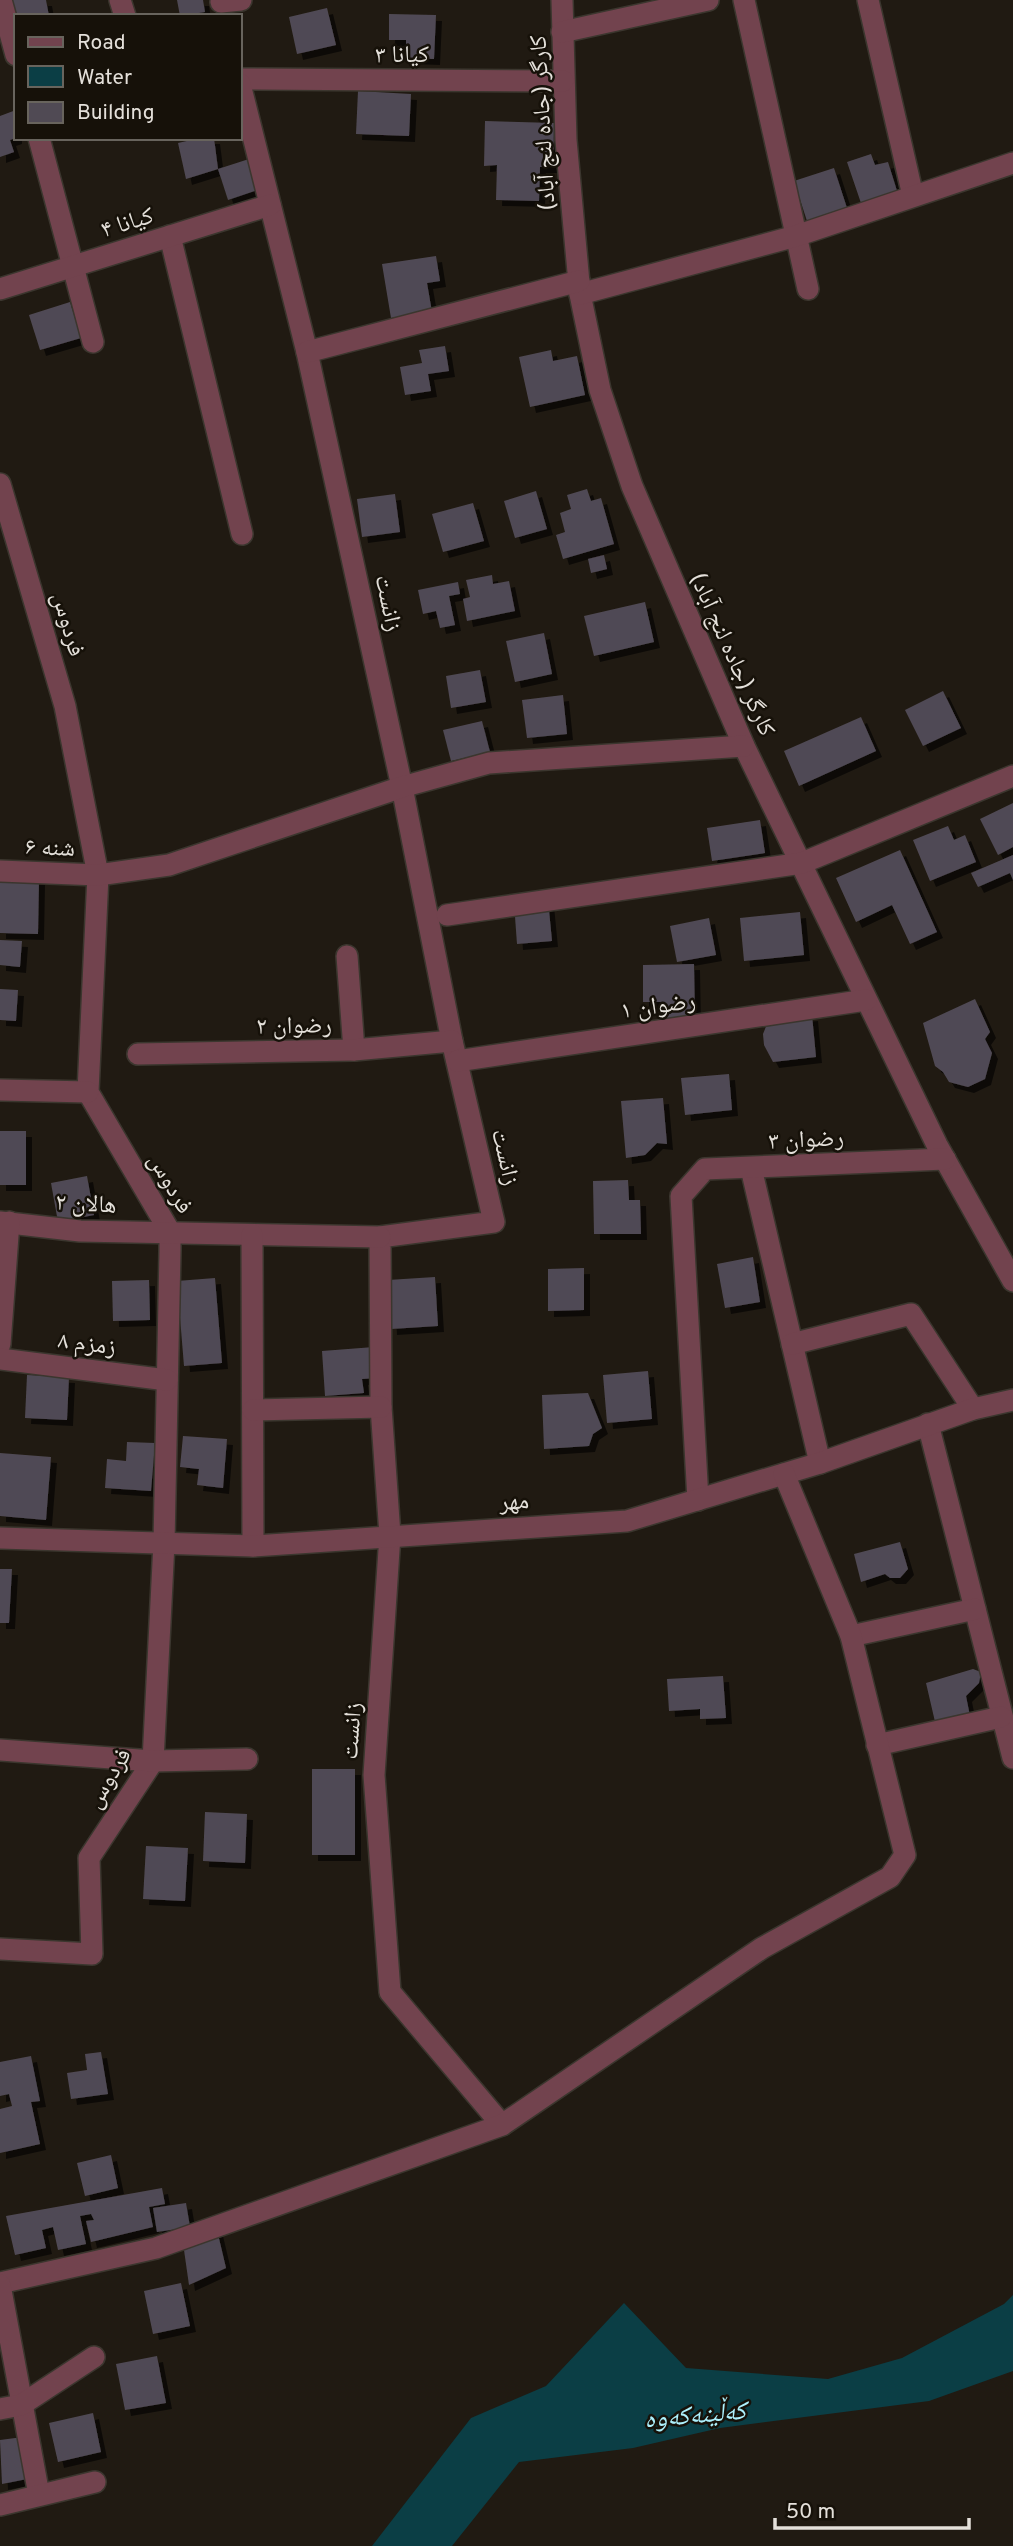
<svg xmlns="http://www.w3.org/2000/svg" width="1013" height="2546" viewBox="0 0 1013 2546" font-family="Overpass,'Noto Naskh Arabic',sans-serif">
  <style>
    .water { fill: #0b3e45 }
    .building { fill: #504a54; filter: url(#shadow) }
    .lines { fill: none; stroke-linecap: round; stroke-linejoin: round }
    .minor-casing { stroke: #3b362e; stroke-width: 24 }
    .minor { stroke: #72434e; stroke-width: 21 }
    .labels { text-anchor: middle; stroke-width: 5; stroke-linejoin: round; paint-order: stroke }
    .street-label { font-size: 24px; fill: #e4e0da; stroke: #161109 }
    .water-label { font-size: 26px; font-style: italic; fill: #adf1fd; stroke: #161109 }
  </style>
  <defs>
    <filter id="shadow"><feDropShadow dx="6" dy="6" stdDeviation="0" flood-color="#0009"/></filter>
  </defs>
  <rect width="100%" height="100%" fill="#201a12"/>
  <!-- water -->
  <polygon class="water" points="1013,2295 1013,2371 929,2401 720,2428 633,2448 519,2462 452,2546 372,2546 471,2418 546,2386 624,2303 686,2368 828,2379 902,2358 1004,2304"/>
  <!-- building -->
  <g class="building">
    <polygon points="11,0 46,0 49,16 14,16"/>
    <polygon points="177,0 203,0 205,12 180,16"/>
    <polygon points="327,8 336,45 297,54 289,17"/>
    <polygon points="389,14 436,15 434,59 406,58 406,40 389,40"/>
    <polygon points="358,91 411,94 409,136 356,134"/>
    <polygon points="16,110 16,138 10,140 14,152 0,157 0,116"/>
    <polygon points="485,121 554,123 553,167 540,167 539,201 496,200 497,165 484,166"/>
    <polygon points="200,138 214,138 218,169 186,179 178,143"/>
    <polygon points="871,154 875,165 888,162 898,194 862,206 847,162"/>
    <polygon points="249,159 260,189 228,200 218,169"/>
    <polygon points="834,168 847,208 807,221 794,181"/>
    <polygon points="436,256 440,281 427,283 432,312 391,318 382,264"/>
    <polygon points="70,302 81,338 40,350 29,315"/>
    <polygon points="445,346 449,371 428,374 431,391 405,395 400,367 422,363 419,350"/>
    <polygon points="551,350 553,361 577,356 585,395 530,407 519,357"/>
    <polygon points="587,489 591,501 601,498 614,544 563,559 556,535 565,532 560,513 571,509 567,495"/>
    <polygon points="536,491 547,529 515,538 504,501"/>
    <polygon points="395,494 400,532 362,537 357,499"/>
    <polygon points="473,503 484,541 443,552 432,514"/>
    <polygon points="604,555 607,569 591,573 588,559"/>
    <polygon points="492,575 493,584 509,581 515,611 467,621 463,599 470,597 466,580"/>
    <polygon points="458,582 460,594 449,596 455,625 440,628 436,611 423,614 418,590"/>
    <polygon points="645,602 654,642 594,656 584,616"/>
    <polygon points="544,633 552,674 515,682 506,641"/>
    <polygon points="480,670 486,702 451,708 446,676"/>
    <polygon points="943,691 961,728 923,746 905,710"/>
    <polygon points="563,695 567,734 527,738 522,700"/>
    <polygon points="861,717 876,751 799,786 784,751"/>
    <polygon points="482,721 490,752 451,761 443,730"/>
    <polygon points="1013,803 1013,847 998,855 980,819"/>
    <polygon points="760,820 765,853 712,861 707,828"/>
    <polygon points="948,826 954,840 965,835 976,862 930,881 913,840"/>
    <polygon points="900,850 937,932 910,944 892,905 856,922 836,878"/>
    <polygon points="1013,855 1013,880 1010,873 978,887 971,873"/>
    <polygon points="0,878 39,879 38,934 0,933"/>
    <polygon points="548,900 552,941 517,944 514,903"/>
    <polygon points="800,912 804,955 744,961 740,918"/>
    <polygon points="709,918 716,955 677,962 670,926"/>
    <polygon points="0,940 22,941 20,967 0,965"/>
    <polygon points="694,964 695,1019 662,1019 662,1002 643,1002 643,965"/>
    <polygon points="0,989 18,990 16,1021 0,1020"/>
    <polygon points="975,999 990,1032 985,1039 992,1053 985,1079 968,1087 949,1082 943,1072 935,1066 923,1023"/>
    <polygon points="812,1015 816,1057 773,1062 764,1045 763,1034 769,1019"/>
    <polygon points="729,1074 732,1110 685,1115 681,1078"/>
    <polygon points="663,1098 667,1144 657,1143 645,1155 626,1158 621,1101"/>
    <rect x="0" y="1131" width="26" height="54"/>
    <polygon points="87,1176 94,1215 58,1222 51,1183"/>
    <polygon points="628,1180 629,1200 640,1200 641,1234 594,1234 593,1181"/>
    <polygon points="753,1257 760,1302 725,1308 717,1264"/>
    <polygon points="584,1268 584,1310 548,1311 548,1269"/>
    <polygon points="435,1277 438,1326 391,1329 388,1280"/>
    <polygon points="215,1278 222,1363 184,1366 177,1281"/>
    <polygon points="149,1280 150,1320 113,1321 112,1281"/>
    <polygon points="374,1347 377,1378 362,1379 364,1393 325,1396 322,1351"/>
    <polygon points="648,1371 652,1419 607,1423 603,1375"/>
    <polygon points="27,1375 69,1377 67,1420 25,1418"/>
    <polygon points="588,1393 602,1428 593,1434 589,1446 544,1449 542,1395"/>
    <polygon points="183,1436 227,1439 223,1488 197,1485 199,1469 180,1467"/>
    <polygon points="127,1442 155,1443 151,1491 105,1488 107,1459 126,1461"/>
    <polygon points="0,1453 51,1457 46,1520 0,1516"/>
    <polygon points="900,1542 908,1569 900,1578 890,1578 885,1574 861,1582 854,1554"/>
    <polygon points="0,1569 12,1569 9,1623 0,1623"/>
    <polygon points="973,1669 981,1672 979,1683 966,1696 970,1716 936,1726 926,1683"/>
    <polygon points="723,1676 726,1718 700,1719 700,1709 669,1711 667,1679"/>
    <rect x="312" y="1769" width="43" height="86"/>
    <polygon points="205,1812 247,1814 245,1863 203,1861"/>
    <polygon points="146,1846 188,1848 185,1901 143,1899"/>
    <polygon points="101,2052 108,2094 71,2099 67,2073 87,2070 85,2054"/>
    <polygon points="31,2056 40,2101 31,2102 40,2144 0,2153 0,2109 12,2106 9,2094 0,2096 0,2062"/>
    <polygon points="111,2155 118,2188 85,2196 77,2163"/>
    <polygon points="162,2188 165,2204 149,2207 153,2227 91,2242 86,2221 94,2220 91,2214 80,2216 86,2244 58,2250 53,2227 42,2230 46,2248 15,2255 6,2216"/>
    <polygon points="186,2203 190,2227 157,2232 153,2208"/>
    <polygon points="217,2230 226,2268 189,2285 183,2243"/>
    <polygon points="181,2283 190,2326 153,2334 144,2291"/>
    <polygon points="157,2356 166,2403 125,2410 116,2364"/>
    <polygon points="93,2413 101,2452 58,2462 49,2423"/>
    <polygon points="23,2437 32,2478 2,2484 0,2440"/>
  </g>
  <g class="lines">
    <defs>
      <g id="minor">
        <polyline points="1,0 16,55"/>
        <polyline points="120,0 125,16"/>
        <polyline points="562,0 566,140 580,294 600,390 632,486 744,746 937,1145 1013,1281"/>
        <polyline points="744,0 808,289"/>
        <polyline points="868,0 913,196"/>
        <polyline points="221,2 241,0"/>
        <polyline points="562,32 708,0"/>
        <polyline points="240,79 563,81"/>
        <polyline points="240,84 307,352 402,787 452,1041 494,1222 380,1237 381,1407 390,1535 374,1775 390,1992 502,2125"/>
        <polyline points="39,138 93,342"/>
        <polyline points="170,236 242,534"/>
        <polyline points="0,289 270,205"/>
        <polyline points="580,294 796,236 1013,163"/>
        <polyline points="307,352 579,281"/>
        <polyline points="0,484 65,706 98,875 88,1092 170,1232 170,1251 164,1543 153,1761 89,1858 92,1954 0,1949"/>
        <polyline points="0,871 98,875 169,865 402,787 489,763 744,746"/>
        <polyline points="447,915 802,863 1013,776"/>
        <polyline points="347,956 354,1050"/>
        <polyline points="138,1054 354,1050 452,1041"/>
        <polyline points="457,1061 866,1000"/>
        <polyline points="0,1090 88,1092"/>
        <polyline points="751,1168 820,1463"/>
        <polyline points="0,1222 80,1231 380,1237"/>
        <polyline points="252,1235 253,1546"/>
        <polyline points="0,1344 9,1222"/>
        <polyline points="792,1344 911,1314 973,1409"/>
        <polyline points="0,1359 167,1380"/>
        <polyline points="253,1410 381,1407"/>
        <polyline points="928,1424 1013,1758"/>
        <polyline points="698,1500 681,1196 705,1169 945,1159"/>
        <polyline points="0,1538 253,1546 627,1521 820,1463 973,1409 1013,1400"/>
        <polyline points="851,1636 975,1609"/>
        <polyline points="877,1745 1001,1717"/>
        <polyline points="0,1750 153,1761 247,1759"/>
        <polyline points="0,2283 156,2248 502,2125 762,1948 890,1877 905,1855 851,1636 784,1474"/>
        <polyline points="0,2285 39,2495"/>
        <polyline points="0,2409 21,2405 94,2357"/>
        <polyline points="0,2505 95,2482"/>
      </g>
    </defs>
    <!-- minor casing -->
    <use href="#minor" class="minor-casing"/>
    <!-- minor -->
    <use href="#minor" class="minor"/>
  </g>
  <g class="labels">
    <!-- street labels -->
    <g class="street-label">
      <text x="402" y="62">کیانا ۳</text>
      <text transform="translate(542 123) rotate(-93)" y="8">کارگر (جاده لنج آباد)</text>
      <text transform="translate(127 222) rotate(-17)" y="8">کیانا ۴</text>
      <text transform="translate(389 603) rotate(78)" y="8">زانست</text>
      <text transform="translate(69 624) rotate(74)" y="8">فردوس</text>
      <text transform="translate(733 654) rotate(66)" y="8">کارگر (جاده لنج آباد)</text>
      <text transform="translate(50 847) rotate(2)" y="8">شنه ۶</text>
      <text transform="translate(658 1005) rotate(-8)" y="8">رضوان ۱</text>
      <text transform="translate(294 1025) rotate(-1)" y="8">رضوان ۲</text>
      <text transform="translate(806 1139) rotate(-3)" y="8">رضوان ۳</text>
      <text transform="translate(506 1157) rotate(77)" y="8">زانست</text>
      <text transform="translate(171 1183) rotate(60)" y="8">فردوس</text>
      <text transform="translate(86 1203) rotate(3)" y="8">هالان ۲</text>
      <text transform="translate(87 1343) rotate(7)" y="8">زمزم ۸</text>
      <text transform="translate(514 1501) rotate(-4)" y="8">مهر</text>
      <text transform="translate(351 1731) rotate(-86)" y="8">زانست</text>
      <text transform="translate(108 1778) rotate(-59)" y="8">فردوس</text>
    </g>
    <!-- water labels -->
    <g class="water-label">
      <text transform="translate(695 2414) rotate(-5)" y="9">کەڵینەکەوە</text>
    </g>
  </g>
  <!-- legend -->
  <rect x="14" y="14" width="228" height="126" fill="#161109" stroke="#68645d" stroke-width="2"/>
  <rect x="28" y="37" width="35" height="10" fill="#72434e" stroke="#68645d" stroke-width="2"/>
  <text x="77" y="49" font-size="21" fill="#e4e0da">Road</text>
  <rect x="28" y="66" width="35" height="21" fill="#0b3e45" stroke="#68645d" stroke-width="2"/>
  <text x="77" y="84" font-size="21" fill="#e4e0da">Water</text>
  <rect x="28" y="102" width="35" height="21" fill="#504a54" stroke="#68645d" stroke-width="2"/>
  <text x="77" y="119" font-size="21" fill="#e4e0da">Building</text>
  <!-- scale -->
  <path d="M775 2518v10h194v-10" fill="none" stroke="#e4e0da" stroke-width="3.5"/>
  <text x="786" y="2518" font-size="21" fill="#e4e0da" stroke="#161109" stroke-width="5" paint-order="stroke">50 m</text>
</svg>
